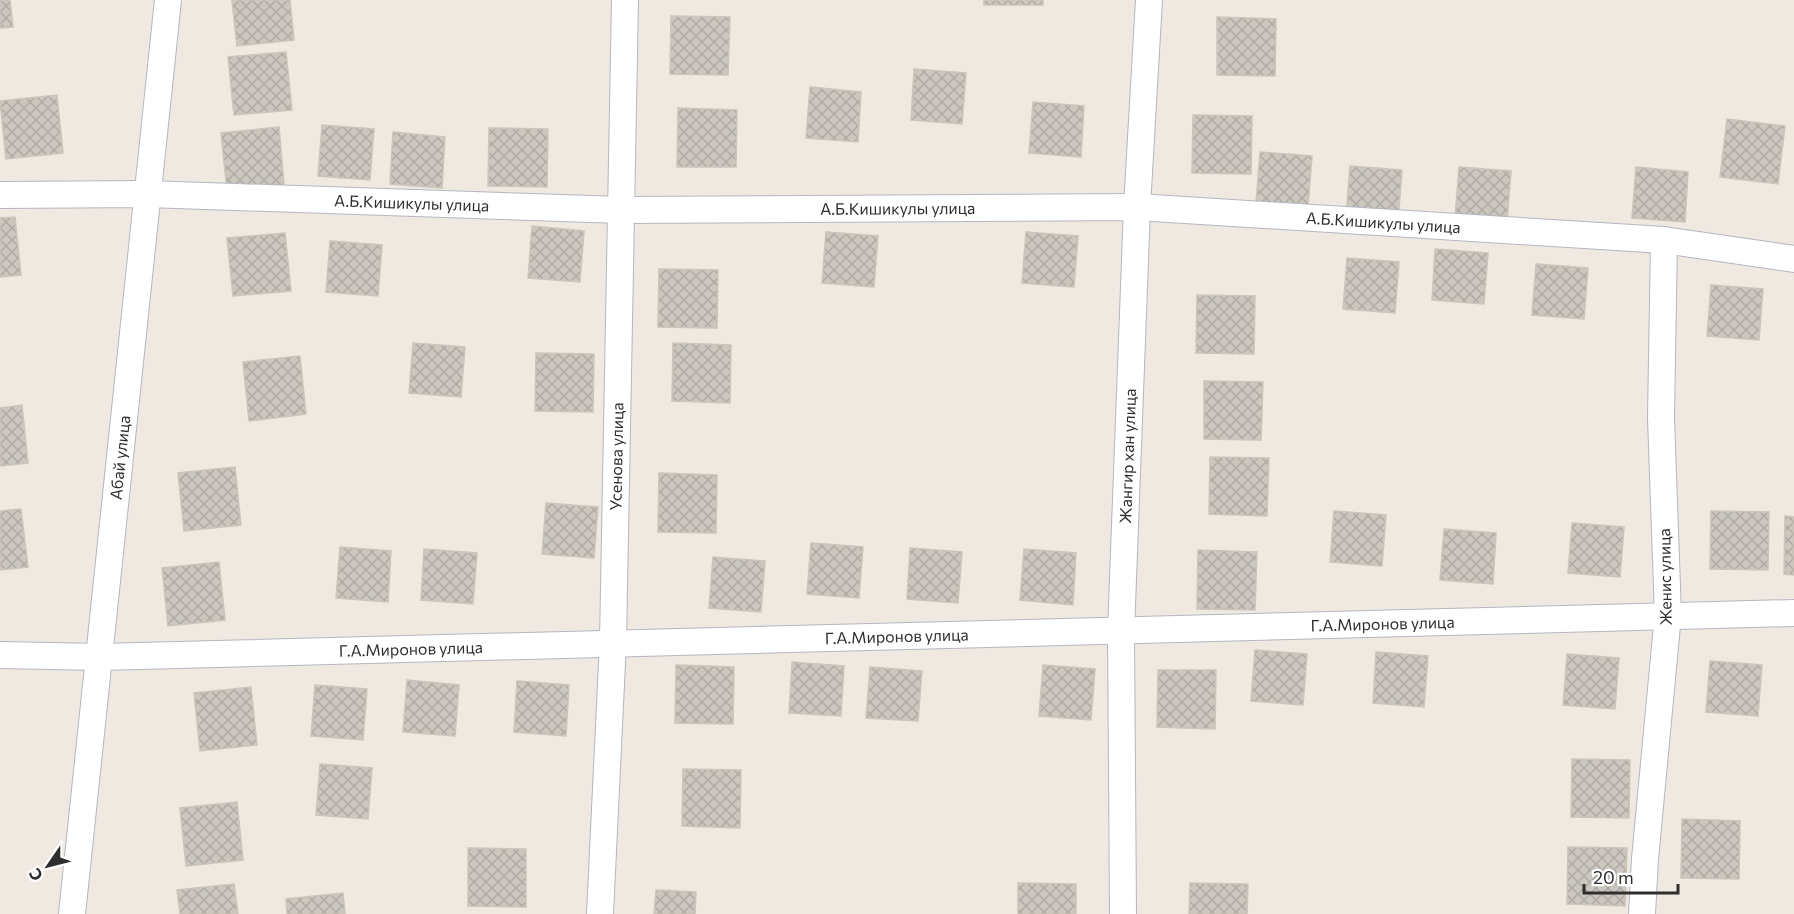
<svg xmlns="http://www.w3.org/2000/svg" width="1794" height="914" viewBox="0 0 1794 914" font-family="Commissioner,sans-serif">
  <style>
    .building { fill: url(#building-cross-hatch); stroke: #cbc5ba; stroke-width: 1.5 }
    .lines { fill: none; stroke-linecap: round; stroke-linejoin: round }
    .street-casing { stroke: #b4b7c1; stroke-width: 28 }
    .street { stroke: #fff; stroke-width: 26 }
    .labels { text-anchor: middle; stroke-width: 4.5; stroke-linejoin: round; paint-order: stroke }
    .street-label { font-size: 16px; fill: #2e2e2e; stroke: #fff }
  </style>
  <defs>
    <pattern id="building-cross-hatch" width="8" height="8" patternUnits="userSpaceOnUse" patternTransform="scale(1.5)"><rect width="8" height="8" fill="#cbc7bf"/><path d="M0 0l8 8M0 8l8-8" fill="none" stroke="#afaba4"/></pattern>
  </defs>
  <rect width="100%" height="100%" fill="#efe9e1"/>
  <!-- building -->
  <g class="building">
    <polygon points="0,0 10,0 13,27 0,28"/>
    <polygon points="232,0 290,0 294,40 237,46"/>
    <rect x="984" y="0" width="59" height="5"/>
    <polygon points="671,16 730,17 728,75 670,74"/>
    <polygon points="1217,17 1276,19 1275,76 1217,75"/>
    <polygon points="286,52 292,110 234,115 228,57"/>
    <polygon points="914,69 966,73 962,124 911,120"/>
    <polygon points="810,87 861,92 858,142 806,138"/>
    <polygon points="57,95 63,153 6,159 0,101"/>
    <polygon points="1033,102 1084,106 1081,157 1029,153"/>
    <polygon points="678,108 737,110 736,167 677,167"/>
    <polygon points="1193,115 1252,116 1251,174 1192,173"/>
    <polygon points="1727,119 1785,126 1778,184 1720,177"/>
    <polygon points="322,125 374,129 370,180 318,176"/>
    <polygon points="279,127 284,185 227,191 221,133"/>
    <polygon points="489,128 548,129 547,187 488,186"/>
    <polygon points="393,132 445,137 442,188 390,184"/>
    <polygon points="1260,152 1312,156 1308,207 1256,203"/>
    <polygon points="1350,166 1402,170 1398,221 1346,217"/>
    <polygon points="1459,167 1511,171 1507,222 1455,218"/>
    <polygon points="1636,167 1688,172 1685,222 1632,218"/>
    <polygon points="15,217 21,275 0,277 0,218"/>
    <polygon points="532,226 584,231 580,282 528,278"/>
    <polygon points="826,232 878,236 874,287 822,283"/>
    <polygon points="1026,232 1078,236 1074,287 1022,283"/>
    <polygon points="285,233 291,291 233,296 227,238"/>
    <polygon points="330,241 382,245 378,296 326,292"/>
    <polygon points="1435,249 1488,253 1484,304 1432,300"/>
    <polygon points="1347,258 1399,262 1395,313 1343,309"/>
    <polygon points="1536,264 1588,268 1584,319 1532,315"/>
    <polygon points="659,269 718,270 717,328 658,327"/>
    <polygon points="1711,285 1763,289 1759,340 1707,336"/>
    <polygon points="1197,295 1255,296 1254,354 1196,353"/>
    <polygon points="413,343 465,347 461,397 409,393"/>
    <polygon points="673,343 731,345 730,403 672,401"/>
    <polygon points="536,353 594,354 593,412 535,411"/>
    <polygon points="300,356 306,414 249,421 243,362"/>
    <polygon points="1204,381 1263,382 1261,440 1204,439"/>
    <polygon points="22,405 28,463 0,466 0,408"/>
    <polygon points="1210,457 1269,458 1267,516 1209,514"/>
    <polygon points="235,467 241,525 184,531 178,473"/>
    <polygon points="659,473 717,475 716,533 658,532"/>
    <polygon points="546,503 598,507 594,558 542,554"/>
    <polygon points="21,509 28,567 0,570 0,511"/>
    <polygon points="1334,511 1386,515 1382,566 1330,562"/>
    <polygon points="1711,511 1769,512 1768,570 1710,569"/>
    <polygon points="1785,516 1794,517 1794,575 1784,574"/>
    <polygon points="1572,523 1624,527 1620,577 1568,573"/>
    <polygon points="1444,529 1496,533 1493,584 1440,580"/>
    <polygon points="811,543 863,547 859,598 807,594"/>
    <polygon points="340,547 391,551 388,602 336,598"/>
    <polygon points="910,548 962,552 958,603 907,599"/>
    <polygon points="424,549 477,553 473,604 421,600"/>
    <polygon points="1024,549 1076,553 1073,605 1020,600"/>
    <polygon points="1198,550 1257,552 1255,610 1197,609"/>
    <polygon points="713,557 765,561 761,612 709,608"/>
    <polygon points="219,562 225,620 168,626 162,568"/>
    <polygon points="1255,650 1307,654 1303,705 1251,701"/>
    <polygon points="1376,652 1428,656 1424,707 1373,703"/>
    <polygon points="1567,654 1619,658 1615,709 1563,705"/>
    <polygon points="1710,661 1762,665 1758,716 1706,712"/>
    <polygon points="792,662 844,666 841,716 789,713"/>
    <polygon points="676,665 734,667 733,724 675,723"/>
    <polygon points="1043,665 1095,669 1091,720 1039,716"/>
    <polygon points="870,667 922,671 918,721 866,718"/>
    <polygon points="1158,670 1216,670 1215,729 1157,727"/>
    <polygon points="407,680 459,685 455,736 403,732"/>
    <polygon points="517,681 569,685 566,736 514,732"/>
    <polygon points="315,685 367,689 363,740 311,736"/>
    <polygon points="251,687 257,745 200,751 194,693"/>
    <polygon points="1572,759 1630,760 1629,818 1571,817"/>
    <polygon points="320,764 372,768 368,819 316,815"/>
    <polygon points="683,769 741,770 740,828 682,826"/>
    <polygon points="237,802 243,860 186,866 180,808"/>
    <polygon points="1682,819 1740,821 1739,879 1681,878"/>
    <polygon points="1568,847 1627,848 1625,906 1567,904"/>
    <polygon points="468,848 526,849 526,907 468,906"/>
    <polygon points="1018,883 1076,884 1076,914 1018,914"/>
    <polygon points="1190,883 1248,884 1247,914 1189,914"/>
    <polygon points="234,884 238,914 180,914 177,890"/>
    <polygon points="656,890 696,892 695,914 654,914"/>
    <polygon points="343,893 345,914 287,914 286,899"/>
  </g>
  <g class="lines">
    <defs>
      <g id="street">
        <path id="s1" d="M0,195L147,194L621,210L1137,207L1664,240L1794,259"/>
        <path id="s2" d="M0,655L99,657L1794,613"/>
        <path id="s3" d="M72,914L168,0"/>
        <path id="s4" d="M600,914L613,642L625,0"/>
        <path id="s5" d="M1123,914L1121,632L1137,207L1149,0"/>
        <polyline points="1642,914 1645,859 1668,615 1661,418 1664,240"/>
      </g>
    </defs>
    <!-- street casing -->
    <use href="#street" class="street-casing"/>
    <!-- street -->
    <use href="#street" class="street"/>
  </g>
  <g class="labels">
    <!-- street labels -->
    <g class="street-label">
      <text dy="6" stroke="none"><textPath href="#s1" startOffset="412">А.Б.Кишикулы улица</textPath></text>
      <text dy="6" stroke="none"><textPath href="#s1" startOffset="898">А.Б.Кишикулы улица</textPath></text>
      <text dy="6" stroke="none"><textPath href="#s1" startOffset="1384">А.Б.Кишикулы улица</textPath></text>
      <text dy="6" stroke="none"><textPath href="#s3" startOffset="459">Абай улица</textPath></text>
      <text dy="6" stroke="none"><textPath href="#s4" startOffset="458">Усенова улица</textPath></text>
      <text dy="6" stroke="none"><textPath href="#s5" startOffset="458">Жангир хан улица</textPath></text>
      <text transform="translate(1665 577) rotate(-91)" y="6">Женис улица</text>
      <text dy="6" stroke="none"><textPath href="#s2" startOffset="1383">Г.А.Миронов улица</textPath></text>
      <text dy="6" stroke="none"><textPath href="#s2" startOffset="897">Г.А.Миронов улица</textPath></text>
      <text dy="6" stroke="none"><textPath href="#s2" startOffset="411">Г.А.Миронов улица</textPath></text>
    </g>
  </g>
  <!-- north arrow -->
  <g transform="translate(48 866) rotate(235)" stroke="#ffffff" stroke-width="4.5" paint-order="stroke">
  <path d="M0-4.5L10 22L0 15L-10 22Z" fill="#2e2e2e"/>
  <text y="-9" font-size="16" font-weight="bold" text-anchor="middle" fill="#2e2e2e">С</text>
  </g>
  <!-- scale -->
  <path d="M1584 884v9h94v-9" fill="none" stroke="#2e2e2e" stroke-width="3"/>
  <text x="1593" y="884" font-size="18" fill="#2e2e2e" stroke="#ffffff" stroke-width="4.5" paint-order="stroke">20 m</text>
</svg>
